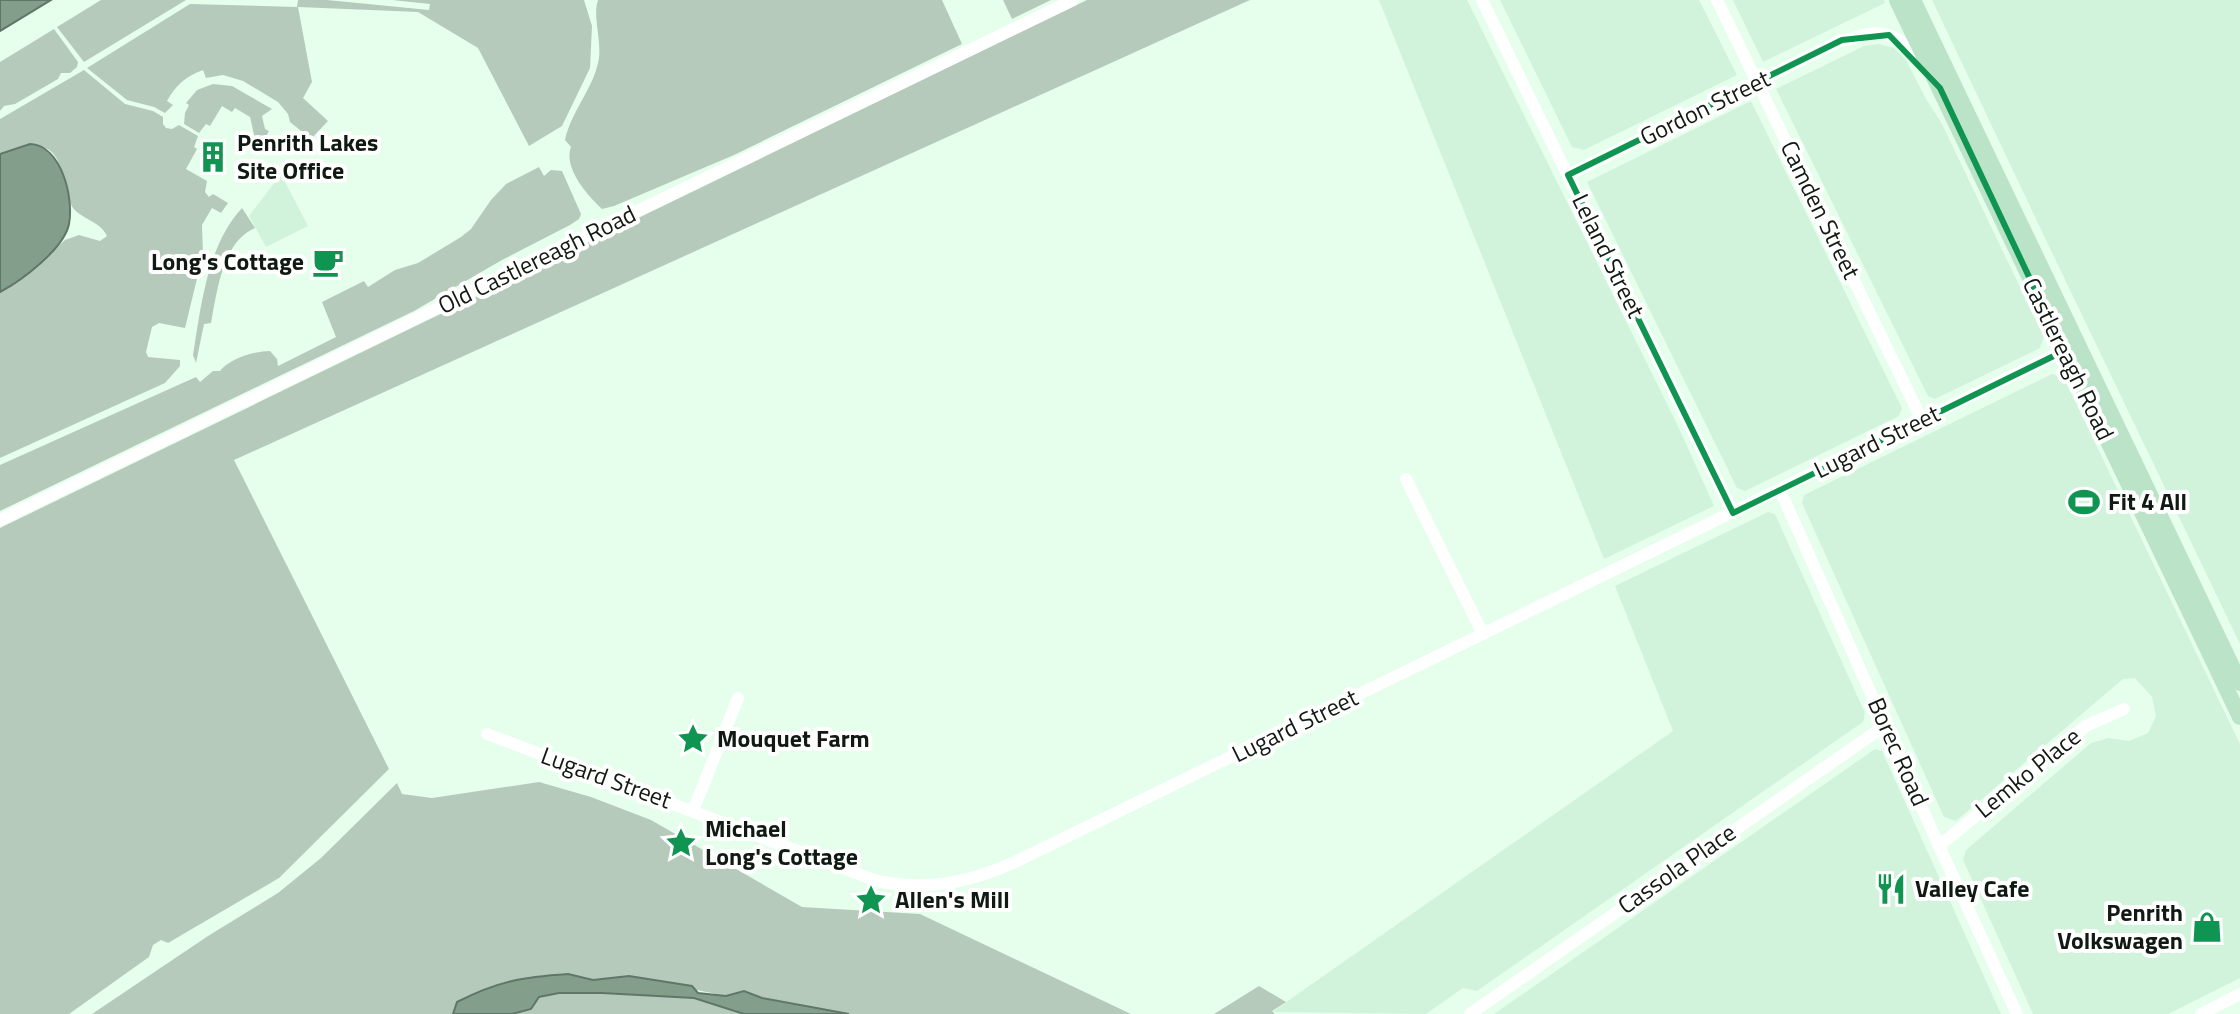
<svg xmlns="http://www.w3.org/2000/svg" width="2240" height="1014" viewBox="0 0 2240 1014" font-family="'Titillium Web',sans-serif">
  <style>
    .built { fill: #d2f3db }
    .green { fill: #b6cabb }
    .water { fill: #839f8b; stroke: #607767; stroke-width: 2 }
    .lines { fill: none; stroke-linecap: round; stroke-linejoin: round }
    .minor { stroke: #fff; stroke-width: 12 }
    .major { stroke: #bbe3c7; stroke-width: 16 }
    .marked { fill: none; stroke: #109452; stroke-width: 6; stroke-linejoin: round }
    .labels { text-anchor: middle; stroke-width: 8; stroke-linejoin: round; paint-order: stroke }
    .street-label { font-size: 24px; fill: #101a13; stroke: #fff }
    .poi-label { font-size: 24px; font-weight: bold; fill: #101a13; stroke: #fff; text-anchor: start }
  </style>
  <rect width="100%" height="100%" fill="#e5ffec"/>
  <!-- built -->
  <g class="built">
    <polygon points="1379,0 1467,0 1678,426 1714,506 1604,559"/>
    <polygon points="1500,0 1699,0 1737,75 1584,150 1572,147"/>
    <polygon points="1733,0 1884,0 1885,3 1763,62"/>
    <polygon points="1932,0 2240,0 2240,644 2045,238"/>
    <polygon points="1879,44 1894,48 1906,60 1926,99 1942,124 2044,337 2040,348 1935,399 1928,396 1776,89 1864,46"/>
    <polygon points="1751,101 1902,408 1899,416 1745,491 1737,488 1587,182"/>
    <polygon points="281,174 308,226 266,247 249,216"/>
    <polygon points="2052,374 2064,378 2240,744 2240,978 2168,1014 2033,1014 1963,860 1966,850 2091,743 2108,738 2129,741 2148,733 2156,716 2152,697 2135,678 2123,679 1956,821 1944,817 1802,503 1804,495"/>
    <polygon points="1768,512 1775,514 1865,713 1863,722 1477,991 1463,988 1426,1014 1272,1012 1673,731 1615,586"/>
    <polygon points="1875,749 1882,751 2001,1014 1494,1014"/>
  </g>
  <!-- green -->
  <g class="green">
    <polygon points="101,0 186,0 84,62 57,27"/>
    <path d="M298,0H327L429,10L430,4L392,0H584L592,26L590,68L562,126L529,146L478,48L418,12L298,7L312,82L303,98L328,121L311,139L290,122L288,114L278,102L243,81L223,75L206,78L203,70C186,76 176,85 167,101L173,105L165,113L154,107L127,100L87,68L190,4L297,7Z"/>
    <path d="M598,0H942L962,44L734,155L614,206L602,209C588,196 563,168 571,147L565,140C571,112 592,90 598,63C603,43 592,17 598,0Z"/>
    <polygon points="1003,0 1051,0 1012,19"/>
    <polygon points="1087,0 1250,0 234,460 389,769 279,878 168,943 161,940 153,945 149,957 69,1014 0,1014 0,528"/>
    <polygon points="54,29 78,62 77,67 70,73 61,73 58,79 15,104 4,106 0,111 0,62"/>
    <path d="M84,70L125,104L153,111L163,117V124L166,128L172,129L179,125L198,136L194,147L197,149L186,169L207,181L205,192L209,197L213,194L228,203L221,213L212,208L202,225L203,254L185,328L159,323L152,327L146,352L148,357L180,360V366L165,383L0,458V292L30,272L65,240L79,235L100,241L107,236C100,221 83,220 73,208C67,199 66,188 63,177C55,136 31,144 0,154V119Z"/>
    <polygon points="213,84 232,86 272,109 262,116 265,129 269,131 262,143 255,139 250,117 235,108 232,112 222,106 210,126 206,124 199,133 184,124 185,113 189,105 186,103 197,90"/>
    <path d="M539,167L544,176L551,170L562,171L581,214L579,219L570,225L502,260L414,311L0,511V465L196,377L200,382L213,371H220C229,359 254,351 270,351L277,359L278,366L336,337L322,302L364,281L368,287L395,270L418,263L461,237L471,229L491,200L506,184Z"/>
    <path d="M242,208L255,228C222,242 217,292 211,323L204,324L196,363L193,355C201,306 207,246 242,208Z"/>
    <polygon points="539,782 591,797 651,820 802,907 920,914 1131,1014 849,1014 762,998 744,991 726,996 629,976 593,980 567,974 457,1002 453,1014 92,1014 208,936 278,893 321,858 397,783 402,794 432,798"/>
    <polygon points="1259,986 1286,1002 1272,1011 1275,1014 1214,1014"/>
    <polygon points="559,993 602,993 694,998 744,1014 512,1014 531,1009 539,998"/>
  </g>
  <!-- water -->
  <g class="water">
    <polygon points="0,0 51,0 0,31"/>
    <path d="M30,144C61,145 74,197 69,224C64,249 21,281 0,292V154Z"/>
    <path d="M568,974L593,980L629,976L692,986L698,993L726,996L744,991L762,998L849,1014H744L694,998L602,993H559L539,997L531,1009L512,1014H453L457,1002C498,981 523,977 568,974Z"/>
  </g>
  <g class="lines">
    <!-- minor -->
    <g class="minor">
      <polyline points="1482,0 1733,513"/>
      <polyline points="1717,0 1922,420"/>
      <path d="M1568,175L1842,40C1851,40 1859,35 1868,34C1894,29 1909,47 1923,66"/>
      <polyline points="1406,479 1483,634"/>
      <polyline points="1780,490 1939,846 2017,1014"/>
      <polyline points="0,520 1073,0"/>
      <path d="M487,734L877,881C927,891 969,883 1015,862L2069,348"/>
      <polyline points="693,811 738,698"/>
      <polyline points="1939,846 2086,726 2124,709"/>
      <polyline points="1470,1014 1886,725"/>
      <polyline points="2201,1014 2240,994"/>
    </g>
    <!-- major -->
    <g class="major">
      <polyline points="1897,0 2240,717"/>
      <polyline points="1913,0 2240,683"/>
    </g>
  </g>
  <!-- marked area -->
  <path class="marked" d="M1889,35L1940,88L2064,351L1733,513L1568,175L1842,40Z"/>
  <!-- icons -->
  <defs>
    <symbol id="building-bare" viewBox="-9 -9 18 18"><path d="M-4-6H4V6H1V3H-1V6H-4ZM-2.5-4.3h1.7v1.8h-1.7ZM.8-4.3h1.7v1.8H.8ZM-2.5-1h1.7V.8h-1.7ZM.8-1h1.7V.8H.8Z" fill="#109452" stroke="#fff" stroke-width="2.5" paint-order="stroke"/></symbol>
    <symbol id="cafe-bare" viewBox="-9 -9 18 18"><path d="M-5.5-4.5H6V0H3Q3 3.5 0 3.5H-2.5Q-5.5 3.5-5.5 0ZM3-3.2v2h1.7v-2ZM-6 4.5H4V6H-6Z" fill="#109452" stroke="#fff" stroke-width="2.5" paint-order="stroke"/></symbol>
    <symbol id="stadium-bare" viewBox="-9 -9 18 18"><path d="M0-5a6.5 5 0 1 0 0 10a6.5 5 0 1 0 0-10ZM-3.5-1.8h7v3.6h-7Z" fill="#109452" stroke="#fff" stroke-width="2.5" paint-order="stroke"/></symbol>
    <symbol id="sight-bare" viewBox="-9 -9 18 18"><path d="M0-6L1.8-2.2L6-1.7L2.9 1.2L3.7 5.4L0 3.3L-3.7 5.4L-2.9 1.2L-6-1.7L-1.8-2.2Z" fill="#109452" stroke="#fff" stroke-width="2.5" paint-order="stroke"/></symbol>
    <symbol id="restaurant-bare" viewBox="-9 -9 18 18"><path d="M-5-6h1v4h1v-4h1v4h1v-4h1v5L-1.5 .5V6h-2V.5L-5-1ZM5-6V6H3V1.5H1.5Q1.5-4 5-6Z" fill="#109452" stroke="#fff" stroke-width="2.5" paint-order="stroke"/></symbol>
    <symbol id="shop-bare" viewBox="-9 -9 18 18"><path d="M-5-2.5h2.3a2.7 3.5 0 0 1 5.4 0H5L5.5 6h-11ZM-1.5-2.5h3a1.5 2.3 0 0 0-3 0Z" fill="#109452" stroke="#fff" stroke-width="2.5" paint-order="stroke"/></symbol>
  </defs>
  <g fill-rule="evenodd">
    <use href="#building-bare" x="191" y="135" width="44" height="44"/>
    <use href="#cafe-bare" x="306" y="240" width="44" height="44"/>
    <use href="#stadium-bare" x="2062" y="480" width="44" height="44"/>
    <use href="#sight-bare" x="671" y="717" width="44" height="44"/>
    <use href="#sight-bare" x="659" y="821" width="44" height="44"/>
    <use href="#restaurant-bare" x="1869" y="867" width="44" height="44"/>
    <use href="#sight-bare" x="849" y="878" width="44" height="44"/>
    <use href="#shop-bare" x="2185" y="905" width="44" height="44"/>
  </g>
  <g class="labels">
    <!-- street labels -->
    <g class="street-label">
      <text transform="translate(1705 108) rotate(-26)" y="8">Gordon Street</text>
      <text transform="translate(1820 210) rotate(64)" y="8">Camden Street</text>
      <text transform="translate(1608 256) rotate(64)" y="8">Leland Street</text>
      <text transform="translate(537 260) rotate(-26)" y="8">Old Castlereagh Road</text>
      <text transform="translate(2068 359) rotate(64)" y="8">Castlereagh Road</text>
      <text transform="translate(1877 442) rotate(-26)" y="8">Lugard Street</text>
      <text transform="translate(1295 726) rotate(-26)" y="8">Lugard Street</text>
      <text transform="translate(1898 752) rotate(66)" y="8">Borec Road</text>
      <text transform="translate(2028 773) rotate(-39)" y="8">Lemko Place</text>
      <text transform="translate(606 778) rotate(20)" y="8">Lugard Street</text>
      <text transform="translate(1677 869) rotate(-35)" y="8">Cassola Place</text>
    </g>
    <!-- poi labels -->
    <g class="poi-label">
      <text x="237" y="151">Penrith Lakes<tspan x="237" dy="28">Site Office</tspan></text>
      <text x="304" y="270" text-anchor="end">Long's Cottage</text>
      <text x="2108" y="510">Fit 4 All</text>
      <text x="717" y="747">Mouquet Farm</text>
      <text x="705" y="837">Michael<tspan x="705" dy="28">Long's Cottage</tspan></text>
      <text x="1915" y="897">Valley Cafe</text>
      <text x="895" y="908">Allen's Mill</text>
      <text x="2183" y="921" text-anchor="end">Penrith<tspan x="2183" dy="28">Volkswagen</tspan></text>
    </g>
  </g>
</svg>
